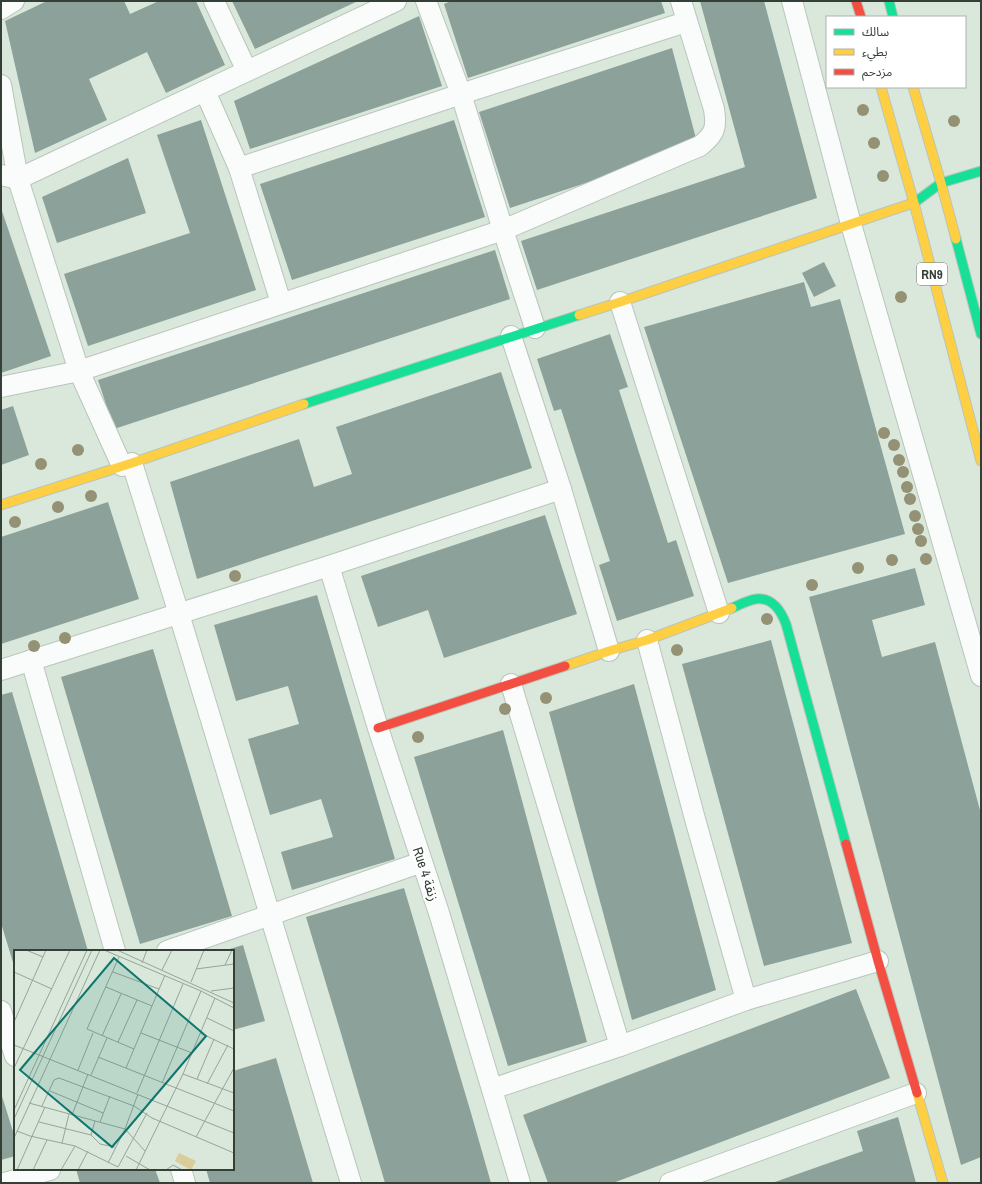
<svg xmlns="http://www.w3.org/2000/svg" width="982" height="1184" viewBox="0 0 982 1184" font-family="'Archivo Narrow','Noto Sans Arabic',sans-serif">
  <style>
    .building { fill: #8ba199 }
    .lines { fill: none; stroke-linecap: round; stroke-linejoin: round }
    .street-casing { stroke: #b9c5bb; stroke-width: 22 }
    .fast-casing { stroke: #b9c5bb; stroke-width: 11 }
    .slow-casing { stroke: #b9c5bb; stroke-width: 11 }
    .jam-casing { stroke: #b9c5bb; stroke-width: 11 }
    .street { stroke: #f9fcfa; stroke-width: 20 }
    .fast { stroke: #16e098; stroke-width: 9 }
    .slow { stroke: #ffcf43; stroke-width: 9 }
    .jam { stroke: #f24e42; stroke-width: 9 }
    .tree { fill: #959175 }
    .labels { text-anchor: middle; stroke-width: 4; stroke-linejoin: round; paint-order: stroke }
    .shield { fill: #fff; stroke: #717972; stroke-width: 1 }
    .shield-label { font-size: 13px; font-weight: bold; fill: #343f36 }
    .street-label { font-size: 14px; fill: #343f36; stroke: #fff }
    .inset-road { fill: none; stroke: #97a499; stroke-width: 1 }
    .view { fill: #0f766e; fill-opacity: 0.15; stroke: #0f766e; stroke-width: 2 }
    .inset-edge { fill: none; stroke: #343f36; stroke-width: 2 }
  </style>
  <rect width="100%" height="100%" fill="#d9e8db"/>
  <!-- building -->
  <g class="building">
    <polygon points="47,1 124,1 130,14 159,1 196,1 225,65 166,93 147,52 89,79 107,120 35,153 5,21"/>
    <polygon points="232,1 358,1 255,49"/>
    <polygon points="451,1 661,1 665,13 468,78 444,4"/>
    <polygon points="700,1 764,1 817,198 537,290 521,241 745,167"/>
    <polygon points="419,16 442,86 250,149 234,101"/>
    <polygon points="672,48 698,146 510,208 479,112"/>
    <polygon points="201,120 256,290 88,346 64,274 190,233 157,135"/>
    <polygon points="454,120 485,217 292,280 260,184"/>
    <polygon points="128,158 146,213 57,243 42,197"/>
    <polygon points="1,208 51,356 1,373"/>
    <polygon points="495,250 510,299 114,429 98,380"/>
    <polygon points="824,262 836,286 814,297 802,273"/>
    <polygon points="804,282 811,307 840,299 905,534 728,583 644,327"/>
    <polygon points="610,334 628,387 619,390 668,543 676,540 694,596 617,621 599,565 610,561 561,409 554,411 537,359"/>
    <polygon points="501,372 532,468 197,579 170,482 299,439 314,487 352,474 336,427"/>
    <polygon points="13,406 29,455 1,465 1,410"/>
    <polygon points="108,502 139,599 1,644 1,537"/>
    <polygon points="545,515 577,614 444,658 428,610 378,627 361,576"/>
    <polygon points="915,568 925,605 872,620 882,657 935,642 981,814 981,1157 961,1165 809,597"/>
    <polygon points="317,595 395,859 292,890 281,852 333,837 321,799 270,815 248,739 299,724 288,686 236,701 214,625"/>
    <polygon points="771,640 852,943 764,966 682,664"/>
    <polygon points="153,649 232,916 140,944 61,677"/>
    <polygon points="634,684 716,990 632,1020 549,712"/>
    <polygon points="12,692 88,951 15,951 15,969 1,923 1,695"/>
    <polygon points="503,730 587,1042 508,1066 414,757"/>
    <polygon points="404,888 471,1113 491,1183 385,1183 340,1030 306,917"/>
    <polygon points="243,945 265,1021 233,1030 233,951 223,951"/>
    <polygon points="856,989 890,1078 613,1183 548,1183 523,1115"/>
    <polygon points="276,1058 313,1183 210,1183 206,1169 233,1169 233,1071"/>
    <polygon points="1,1093 15,1138 15,1156 1,1160"/>
    <polygon points="898,1117 916,1183 772,1183 863,1151 857,1131"/>
    <polygon points="76,1169 155,1169 160,1183 80,1183"/>
  </g>
  <g class="lines">
    <defs>
      <g id="street">
        <polyline points="214,1 247,71"/>
        <polyline points="426,1 461,94 503,230 535,328"/>
        <polyline points="792,1 851,224 981,676"/>
        <polyline points="1,9 14,1"/>
        <polyline points="1,85 18,179 79,371 122,466"/>
        <polyline points="205,91 239,168 281,303"/>
        <polyline points="239,168 461,94 686,22"/>
        <polyline points="1,175 18,179 396,1"/>
        <polyline points="620,302 719,613"/>
        <polyline points="511,336 561,489 609,651"/>
        <path d="M1,387L79,371L503,230L700,146C715,134 717,128 714,109L681,1"/>
        <polyline points="132,463 179,614 351,1183"/>
        <polyline points="329,566 378,728 439,913 520,1183"/>
        <polyline points="647,640 695,819 746,1000"/>
        <polyline points="31,660 115,951"/>
        <polyline points="1,670 329,566 561,489"/>
        <polyline points="511,684 620,1046"/>
        <polyline points="167,951 422,862"/>
        <polyline points="1,1011 15,1056"/>
        <polyline points="492,1089 620,1046 746,1000 878,961"/>
        <polyline points="181,1169 185,1183"/>
        <polyline points="4,1183 50,1170"/>
        <polyline points="670,1183 916,1093"/>
      </g>
      <g id="fast">
        <polyline points="889,1 893,17"/>
        <polyline points="910,204 914,203 941,183 981,171"/>
        <polyline points="956,239 981,334"/>
        <polyline points="304,404 579,315"/>
        <path d="M732,608C739,605 748,600 756,599C773,597 781,611 786,624L846,844"/>
      </g>
      <g id="slow">
        <polyline points="881,87 914,203 981,461"/>
        <polyline points="913,87 941,183 956,239"/>
        <polyline points="579,315 620,302 910,204"/>
        <polyline points="1,505 132,463 304,404"/>
        <polyline points="565,666 609,651 647,640 732,608"/>
        <polyline points="917,1093 943,1183"/>
      </g>
      <g id="jam">
        <polyline points="856,1 861,17"/>
        <polyline points="378,728 565,666"/>
        <polyline points="846,844 878,961 917,1093"/>
      </g>
    </defs>
    <!-- street casing -->
    <use href="#street" class="street-casing"/>
    <!-- fast casing -->
    <use href="#fast" class="fast-casing"/>
    <!-- slow casing -->
    <use href="#slow" class="slow-casing"/>
    <!-- jam casing -->
    <use href="#jam" class="jam-casing"/>
    <!-- street -->
    <use href="#street" class="street"/>
    <!-- fast -->
    <use href="#fast" class="fast"/>
    <!-- slow -->
    <use href="#slow" class="slow"/>
    <!-- jam -->
    <use href="#jam" class="jam"/>
  </g>
  <!-- trees -->
  <g class="tree">
    <circle cx="863" cy="110" r="6"/>
    <circle cx="954" cy="121" r="6"/>
    <circle cx="874" cy="143" r="6"/>
    <circle cx="883" cy="176" r="6"/>
    <circle cx="901" cy="297" r="6"/>
    <circle cx="884" cy="433" r="6"/>
    <circle cx="894" cy="445" r="6"/>
    <circle cx="78" cy="450" r="6"/>
    <circle cx="899" cy="460" r="6"/>
    <circle cx="41" cy="464" r="6"/>
    <circle cx="903" cy="472" r="6"/>
    <circle cx="907" cy="487" r="6"/>
    <circle cx="91" cy="496" r="6"/>
    <circle cx="910" cy="499" r="6"/>
    <circle cx="58" cy="507" r="6"/>
    <circle cx="915" cy="516" r="6"/>
    <circle cx="15" cy="522" r="6"/>
    <circle cx="918" cy="529" r="6"/>
    <circle cx="921" cy="541" r="6"/>
    <circle cx="926" cy="559" r="6"/>
    <circle cx="892" cy="560" r="6"/>
    <circle cx="858" cy="568" r="6"/>
    <circle cx="235" cy="576" r="6"/>
    <circle cx="812" cy="585" r="6"/>
    <circle cx="767" cy="619" r="6"/>
    <circle cx="65" cy="638" r="6"/>
    <circle cx="34" cy="646" r="6"/>
    <circle cx="677" cy="650" r="6"/>
    <circle cx="546" cy="698" r="6"/>
    <circle cx="505" cy="709" r="6"/>
    <circle cx="418" cy="737" r="6"/>
  </g>
  <g class="labels">
    <!-- shield labels -->
    <rect class="shield" x="917" y="263" width="30" height="22" rx="3"/>
    <g class="shield-label">
      <text x="932" y="279">RN9</text>
    </g>
    <!-- street labels -->
    <g class="street-label">
      <text transform="translate(426 874) rotate(72)" y="5">Rue 4 زنقة</text>
    </g>
  </g>
  <!-- overview -->
  <g transform="translate(14 950)">
    <rect width="220" height="220" fill="#d9e8db"/>
    <path d="M165,203L182,211L177,220L161,211Z" fill="#dbcd9a"/>
    <path class="inset-road" d="M12,0L29,7M90,0L187,41L220,58M103,0L220,53M105,7L73,79L120,99M128,13L133,0M211,15L218,0M182,19L220,14M148,20L158,0M0,22L38,39M99,22L145,39M177,32L190,0M92,37L138,56M197,41L220,38M193,68L220,81M0,72L32,0M127,83L178,103M186,83L220,99M88,86L107,44M104,92L123,50M0,95L220,183M84,107L220,161M0,118L56,0M112,118L151,25M64,120L79,83M169,124L220,143M77,125L93,88M183,129L200,89M148,133L187,41M193,134L214,95M36,141L89,163M123,143L169,34M15,153L111,179L131,201M28,156L40,130L45,128L120,156L138,168L220,203M0,160L73,0M58,165L74,124M0,169L78,0M25,172L77,185L86,194L101,197M86,172L96,146M3,181L16,186L61,196L104,217L133,163M77,185L81,171M182,187L220,118M0,188L86,0M48,193L55,164M112,206L136,220M94,213L111,179L124,144M3,220L31,157M19,220L33,190M47,220L61,196M64,220L74,201M122,220L169,124L201,48M152,220L159,215L168,220"/>
    <path class="view" d="M100,8L192,86L98,197L6,120Z"/>
    <rect width="220" height="220" class="inset-edge"/>
  </g>
  <!-- border -->
  <rect width="982" height="1184" fill="none" stroke="#343f36" stroke-width="4"/>
  <!-- legend -->
  <rect x="826" y="16" width="140" height="72" fill="#ffffff" stroke="#aeb2af"/>
  <rect x="834" y="29" width="20" height="6" fill="#16e098" stroke="#aeb2af"/>
  <text x="862" y="36" font-size="12" fill="#343f36">سالك</text>
  <rect x="834" y="49" width="20" height="6" fill="#ffcf43" stroke="#aeb2af"/>
  <text x="862" y="56" font-size="12" fill="#343f36">بطيء</text>
  <rect x="834" y="69" width="20" height="6" fill="#f24e42" stroke="#aeb2af"/>
  <text x="862" y="76" font-size="12" fill="#343f36">مزدحم</text>
</svg>
